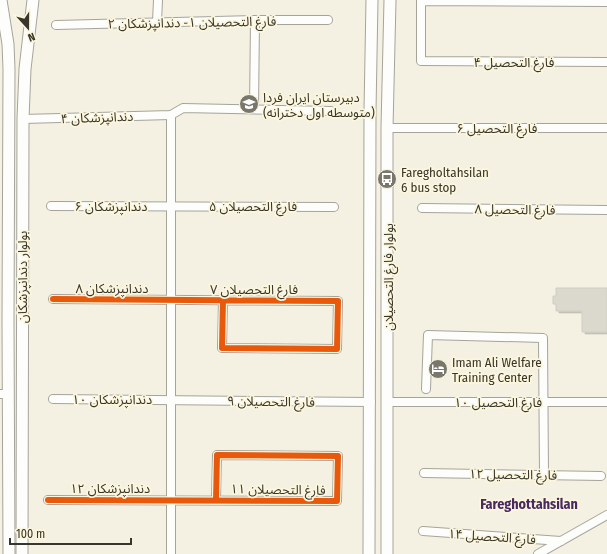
<svg xmlns="http://www.w3.org/2000/svg" width="607" height="554" viewBox="0 0 607 554" font-family="'Fira Sans Condensed','Noto Sans Arabic',sans-serif">
  <style>
    .building { fill: #dbd9ce; stroke: #d0cdc3; filter: url(#shadow) }
    .lines { fill: none; stroke-linecap: round; stroke-linejoin: round }
    .street-casing { stroke: #a6a499; stroke-width: 10 }
    .secondary-casing { stroke: #a6a499; stroke-width: 13 }
    .street { stroke: #fdfdfb; stroke-width: 8 }
    .secondary { stroke: #fdfdfb; stroke-width: 11 }
    .cycleway-casing { stroke: #fbf6dc; stroke-width: 8 }
    .cycleway { stroke: #e8590c; stroke-width: 6 }
    .labels { text-anchor: middle; stroke-width: 3.5; stroke-linejoin: round; paint-order: stroke }
    .street-label { font-size: 13px; fill: #37352c; stroke: #fbf6dc }
    .poi-label { font-size: 13px; fill: #37352c; stroke: #fbf6dc; text-anchor: start }
    .neighbourhood-label { font-size: 14px; font-weight: bold; fill: #492961; stroke: #fbf6dc }
  </style>
  <defs>
    <filter id="shadow"><feDropShadow dx="3" dy="1.5" stdDeviation="0" flood-color="#0004"/></filter>
  </defs>
  <rect width="100%" height="100%" fill="#f4f1e3"/>
  <!-- building -->
  <polygon class="building" points="556,288 607,288 607,332 582,332 582,311 556,311 556,304 553,304 553,296 556,296"/>
  <g class="lines">
    <defs>
      <g id="street">
        <polyline points="607,2 421,1 421,61 607,62"/>
        <polyline points="157,22 158,0"/>
        <polyline points="56,25 255,20 328,20"/>
        <polyline points="254,109 255,20"/>
        <polyline points="23,119 171,115 183,108 331,111"/>
        <polyline points="387,128 607,128"/>
        <polyline points="51,206 334,207"/>
        <polyline points="422,208 607,210"/>
        <polyline points="53,299 338,301 337,349 222,348 223,300"/>
        <polyline points="426,389 428,335 543,338 544,475"/>
        <polyline points="0,394 8,394"/>
        <polyline points="53,399 371,402"/>
        <polyline points="388,402 607,402"/>
        <polyline points="424,473 601,476"/>
        <polyline points="48,500 337,501 338,456 217,455 216,500"/>
        <polyline points="423,531 561,541"/>
        <polyline points="171,554 171,115"/>
        <polyline points="538,554 607,515"/>
      </g>
      <g id="secondary">
        <polyline points="1,0 8,44 9,69 8,321 9,554"/>
        <polyline points="22,554 23,119 25,69 33,0"/>
        <polyline points="369,554 370,111 372,0"/>
        <polyline points="387,554 387,128 390,0"/>
      </g>
    </defs>
    <!-- street casing -->
    <use href="#street" class="street-casing"/>
    <!-- secondary casing -->
    <use href="#secondary" class="secondary-casing"/>
    <!-- street -->
    <use href="#street" class="street"/>
    <!-- secondary -->
    <use href="#secondary" class="secondary"/>
    <defs>
      <g id="cycleway">
        <polyline points="53,299 338,301 337,349 222,348 223,300"/>
        <polyline points="48,500 337,501 338,456 217,455 216,500"/>
      </g>
    </defs>
    <!-- cycleway casing -->
    <use href="#cycleway" class="cycleway-casing"/>
    <!-- cycleway -->
    <use href="#cycleway" class="cycleway"/>
  </g>
  <!-- icons -->
  <defs>
    <symbol id="school-disc" viewBox="-11 -11 22 22"><circle r="9.5" fill="#79776c" stroke="#fbf6dc"/><path d="M0-5L7-2L0 1L-7-2ZM-4 1L0 2.5L4 1V4Q0 6-4 4Z" fill="#fff"/></symbol>
    <symbol id="bus-disc" viewBox="-11 -11 22 22"><circle r="9.5" fill="#79776c" stroke="#fbf6dc"/><path d="M-5-6H5V4H4V6H2V4H-2V6H-4V4H-5ZM-3.5-4V0h7V-4ZM-3.5 1.2v1.5H-2V1.2ZM2 1.2v1.5H3.5V1.2Z" fill="#fff"/></symbol>
    <symbol id="hotel-disc" viewBox="-11 -11 22 22"><circle r="9.5" fill="#79776c" stroke="#fbf6dc"/><path d="M-6-4.5h1.5V1H6V5H4.5V3h-9V5H-6ZM-4 0a1.8 1.8 0 1 1 3.6 0ZM.5 0V-2.5h3Q6-2.5 6 0Z" fill="#fff"/></symbol>
  </defs>
  <g fill-rule="evenodd">
    <use href="#school-disc" x="238" y="93" width="22" height="22"/>
    <use href="#bus-disc" x="376" y="168" width="22" height="22"/>
    <use href="#hotel-disc" x="427" y="358" width="22" height="22"/>
  </g>
  <g class="labels">
    <!-- street labels -->
    <g class="street-label">
      <text transform="translate(192 22) rotate(-1)" y="5">فارغ التحصیلان ۱- دندانپزشکان ۲</text>
      <text x="514" y="67">فارغ التحصیل ۴</text>
      <text transform="translate(97 117) rotate(-2)" y="5">دندانپزشکان ۴</text>
      <text x="497" y="133">فارغ التحصیل ۶</text>
      <text x="111" y="211">دندانپزشکان ۶</text>
      <text x="253" y="211">فارغ التحصیلان ۵</text>
      <text transform="translate(515 209) rotate(1)" y="5">فارغ التحصیل ۸</text>
      <text transform="translate(22 277) rotate(-90)" y="5">بولوار دندانپزشکان</text>
      <text transform="translate(388 277) rotate(-90)" y="5">بولوار فارغ التحصیلان</text>
      <text x="112" y="293">دندانپزشکان ۸</text>
      <text x="254" y="294">فارغ التحصیلان ۷</text>
      <text x="112" y="404">دندانپزشکان ۱۰</text>
      <text transform="translate(271 401) rotate(1)" y="5">فارغ التحصیلان ۹</text>
      <text x="498" y="407">فارغ التحصیل ۱۰</text>
      <text transform="translate(513 474) rotate(1)" y="5">فارغ التحصیل ۱۲</text>
      <text x="110" y="493">دندانپزشکان ۱۲</text>
      <text transform="translate(278 489) rotate(1)" y="5">فارغ التحصیلان ۱۱</text>
      <text transform="translate(492 536) rotate(4)" y="5">فارغ التحصیل ۱۴</text>
    </g>
    <!-- poi labels -->
    <g class="poi-label">
      <text x="263" y="102">دبیرستان ایران فردا<tspan x="263" dy="15">(متوسطه اول دخترانه)</tspan></text>
      <text x="401" y="177">Faregholtahsilan<tspan x="401" dy="15">6 bus stop</tspan></text>
      <text x="452" y="367">Imam Ali Welfare<tspan x="452" dy="15">Training Center</tspan></text>
    </g>
    <!-- neighbourhood labels -->
    <g class="neighbourhood-label">
      <text x="529" y="509">Fareghottahsilan</text>
    </g>
  </g>
  <!-- north arrow -->
  <g transform="translate(28 28) rotate(159)" stroke="#fbf6dc" stroke-width="3" paint-order="stroke">
  <path d="M0-3L7 15L0 10L-7 15Z" fill="#37352c"/>
  <text y="-6" font-size="11" font-weight="bold" text-anchor="middle" fill="#37352c">N</text>
  </g>
  <!-- scale -->
  <path d="M10 538v6h121v-6" fill="none" stroke="#37352c" stroke-width="2"/>
  <text x="16" y="538" font-size="12" fill="#37352c" stroke="#fbf6dc" stroke-width="3" paint-order="stroke">100 m</text>
</svg>
